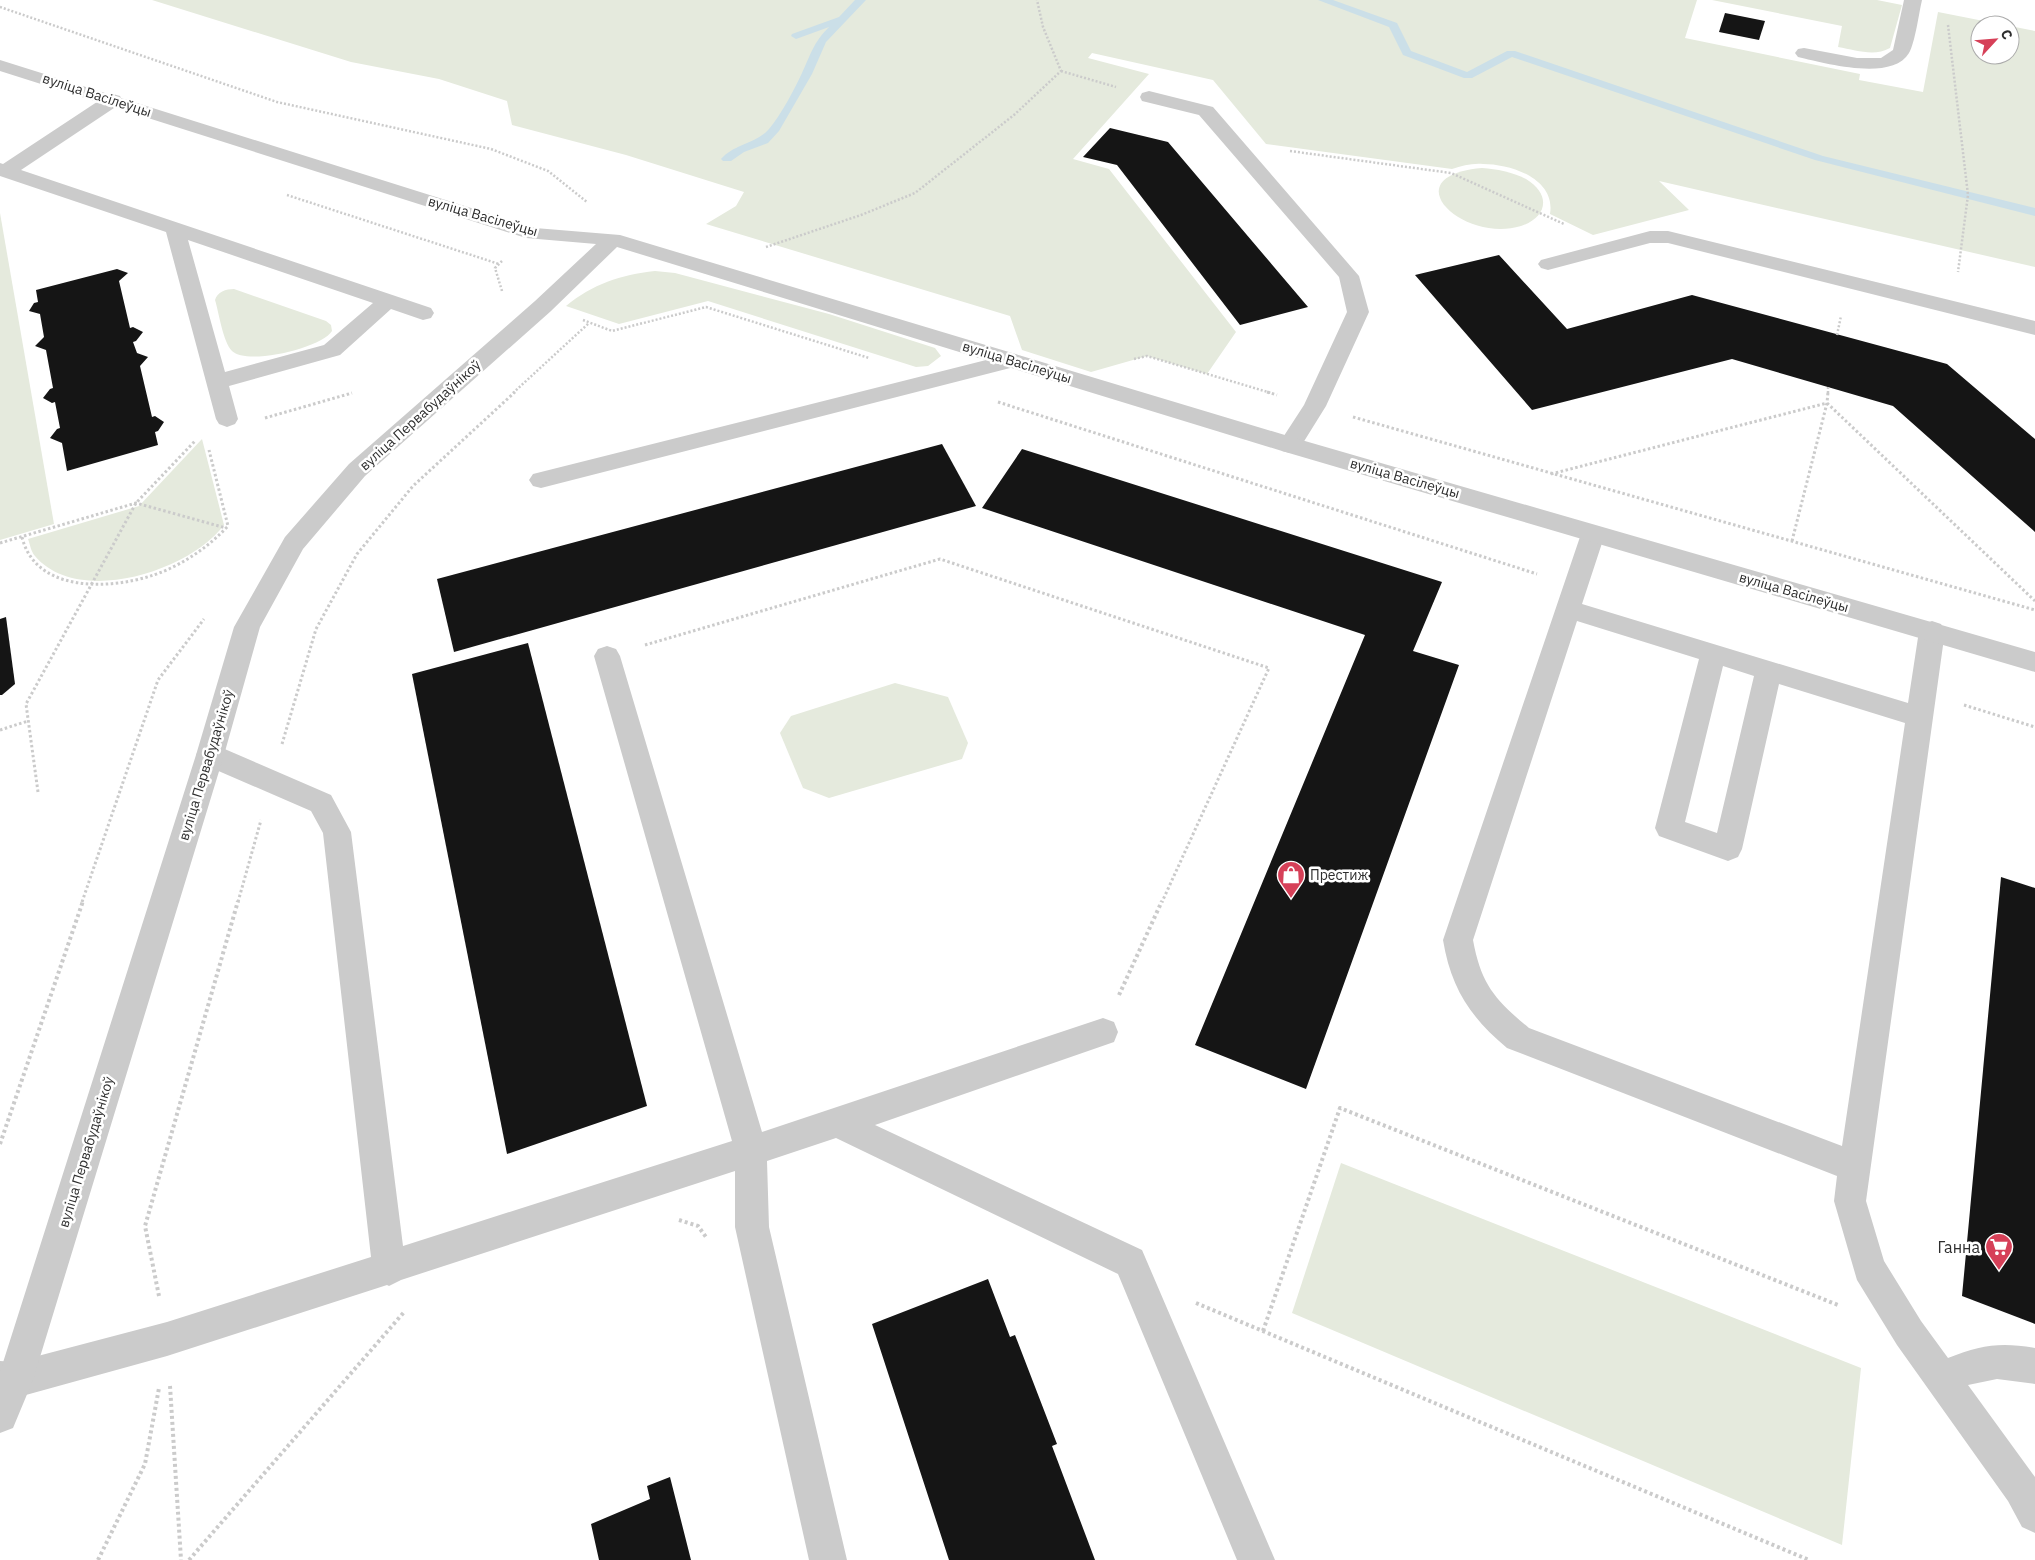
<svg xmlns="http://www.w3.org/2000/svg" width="2035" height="1560" viewBox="0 0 2035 1560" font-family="'IBM Plex Sans',sans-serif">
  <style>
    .green { fill: #e5eadd }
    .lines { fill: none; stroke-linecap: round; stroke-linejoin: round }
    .stream { fill: #cbdfe8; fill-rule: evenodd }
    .building { fill: #151515 }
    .path-far2 { stroke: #cbcbcb; stroke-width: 2.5; stroke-dasharray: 2 2; stroke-linecap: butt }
    .path-far1 { stroke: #cbcbcb; stroke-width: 3; stroke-dasharray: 2.5 2.5; stroke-linecap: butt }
    .path { stroke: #cbcbcb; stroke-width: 4; stroke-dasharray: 3 3; stroke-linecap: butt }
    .lane { fill: #cbcbcb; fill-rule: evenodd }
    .street { fill: #cbcbcb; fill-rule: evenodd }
    .labels { text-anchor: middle; stroke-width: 5; stroke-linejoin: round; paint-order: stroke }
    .street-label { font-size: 14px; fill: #2e2e2e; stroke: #fff }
    .poi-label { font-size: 14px; fill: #2e2e2e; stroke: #fff; text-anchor: start }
    .near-poi-label { font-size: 16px; fill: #2e2e2e; stroke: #fff; text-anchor: end }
  </style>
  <rect width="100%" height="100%" fill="#fff"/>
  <!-- green -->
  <g class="green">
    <path d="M152,0H1697L1685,38L1860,74L1859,80L1923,92L1938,12L2004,25H1980V55H2010V26L2035,31V267L1659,181L1689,210L1593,235L1550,214C1556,179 1511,164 1483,164C1472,163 1462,166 1452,169L1266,144L1213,80L1092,53L1088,58L1149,74L1073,159L1109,169L1236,332L1207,374L1147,356L1091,372L1022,350L1010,316L706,224L736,206L744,192L626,155L512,125L507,101L439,79L351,62Z"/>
    <path d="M1712,0H1877L1902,5L1890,48C1874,57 1856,50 1838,47L1842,26Z"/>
    <path d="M1482,168C1497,169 1512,172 1526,179C1551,194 1548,217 1521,226C1463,244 1391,176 1482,168Z"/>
    <polygon points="0,213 54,524 0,540"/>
    <path d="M655,271L675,273L829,314L935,348L941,356L928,366L916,367L708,301L619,324L566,306C593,284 620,275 655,271Z"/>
    <path d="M234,289L326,321L331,325L332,331C322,348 247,366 232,351C223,342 219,313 215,300C217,292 226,289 234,289Z"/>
    <path d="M202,439L224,525C190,571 78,607 35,556C31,552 30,544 28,539L139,506Z"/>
    <polygon points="895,683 948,697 968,743 962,759 829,798 803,788 780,733 791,716"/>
    <polygon points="1341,1163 1861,1368 1842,1545 1292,1313"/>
  </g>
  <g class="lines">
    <!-- stream -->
    <g class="stream">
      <path d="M855,0H866L826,42L812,74L779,131L768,143L744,152L731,161H723L721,159C734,144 756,144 769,129C781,115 794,90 802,73C811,54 813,43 829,27L796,39L791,36L792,34L839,17Z"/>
      <polygon points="1318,0 1333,0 1397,23 1411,51 1467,72 1507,51 1515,51 1823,156 2035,208 2035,216 1815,160 1512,57 1472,78 1464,78 1403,55 1389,27"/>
    </g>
  </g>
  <!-- building -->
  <g class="building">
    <polygon points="1725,13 1765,21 1759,40 1719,32"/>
    <polygon points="1110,128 1168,142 1308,307 1240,325 1117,165 1083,157"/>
    <polygon points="1499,255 1567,329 1692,295 1947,364 2035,439 2035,532 1893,406 1732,359 1532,410 1415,275"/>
    <polygon points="117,269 128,273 119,281 130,328 133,327 143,332 136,341 133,342 137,353 148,357 140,366 152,417 155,416 164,422 158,431 155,432 158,445 67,471 62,443 50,438 57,429 60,428 55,402 52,403 43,398 50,389 53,388 46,350 35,346 44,337 40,314 29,311 34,303 38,302 36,290"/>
    <polygon points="942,444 976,506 454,652 437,579"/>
    <polygon points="1022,449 1442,582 1413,651 1459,665 1306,1089 1195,1045 1365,635 982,508"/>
    <polygon points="6,617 15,684 2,695 0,695 0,619"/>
    <polygon points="528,643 647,1106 507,1154 412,674"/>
    <polygon points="2001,877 2035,888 2035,1324 1962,1296"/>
    <polygon points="988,1279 1010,1337 1015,1335 1057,1444 1052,1446 1095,1560 949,1560 872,1324"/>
    <polygon points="670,1477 691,1560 599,1560 591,1524 650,1499 647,1486"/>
  </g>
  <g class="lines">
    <!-- path-far2 -->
    <g class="path-far2">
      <polyline points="0,7 277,102 491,149 548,171 587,202"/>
      <polyline points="1948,25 1968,195 1958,272"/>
      <polyline points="1061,71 1116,87"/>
      <polyline points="1290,151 1451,173 1564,224"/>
      <polyline points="287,195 499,264"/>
      <polyline points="766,247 861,215 915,193 1014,115 1061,71 1043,27 1037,0"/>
      <polyline points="502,261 495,268 502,291"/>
      <polyline points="583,320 612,331 706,307 869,358"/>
      <polyline points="1837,335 1841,316"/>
      <polyline points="1134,359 1147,356 1271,393"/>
      <polyline points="513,393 589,323"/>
      <polyline points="1828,393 1828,387"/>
    </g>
    <!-- path-far1 -->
    <g class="path-far1">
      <polyline points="1267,392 1277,395"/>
      <polyline points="998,402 1537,574"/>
      <polyline points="1353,417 2035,610"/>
      <polyline points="265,418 352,393"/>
      <polyline points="1551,474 1827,403 2035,601"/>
      <path d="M22,537C37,600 130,589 173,567C195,556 212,543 228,526L209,450"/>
      <polyline points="1792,541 1827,403 1828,392"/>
      <polyline points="0,543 136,503 226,528"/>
      <polyline points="645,645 940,559 1269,668 1162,902"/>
      <polyline points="1964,705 2035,727"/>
      <polyline points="0,730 28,721"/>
      <polyline points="282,744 316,629 357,554 413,486 515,392"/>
      <polyline points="38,792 26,704 136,503 195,441"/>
      <polyline points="82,902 158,680 204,619"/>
      <polyline points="238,902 261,820"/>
    </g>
    <!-- path -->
    <g class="path">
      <polyline points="1119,995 1162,901"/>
      <polyline points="0,1144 83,901"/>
      <polyline points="679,1220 698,1226 706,1237"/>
      <polyline points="159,1296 145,1226 238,901"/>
      <polyline points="1196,1303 1809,1560"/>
      <polyline points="1263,1331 1340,1108 1838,1305"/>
      <polyline points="170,1386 181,1560"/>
      <polyline points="98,1560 145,1464 159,1388"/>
      <polyline points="189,1560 405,1311"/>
    </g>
    <!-- lane -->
    <g class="lane">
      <path d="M1904,0H1922C1919,13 1915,43 1909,53C1892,82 1824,63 1798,57L1795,53L1798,49L1804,48L1857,58H1881L1893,50Z"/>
      <polygon points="1149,91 1213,107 1359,276 1369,312 1326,406 1298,451 1290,453 1282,451 1278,445 1304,405 1347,312 1339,277 1199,115 1142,101 1140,97 1142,93"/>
      <path d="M113,94L120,96L122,100L120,104L21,170L431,308L434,313L431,318L423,320L391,309L340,355L229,386L238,419L235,424L227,427L219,424L216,419L166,232L0,176V163L3,164L106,96ZM188,240L373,303L324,345L225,372Z"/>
      <polygon points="1650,231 1668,231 2035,321 2035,335 1668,243 1650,243 1548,270 1541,268 1538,264 1541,260"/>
      <polygon points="1010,354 1018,356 1021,361 1018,366 541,488 533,486 529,480 533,474 541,472"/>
      <path d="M1593,525L1602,528L1605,534L1582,604L1908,703L1919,631L1923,624L1932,621L1941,624L1945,631L1866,1201L1884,1261L1921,1321L1948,1358C1981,1345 2000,1342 2035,1348V1384L1997,1379L1968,1385L2035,1477V1533L2022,1527L2008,1501L1897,1345L1857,1280L1834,1201L1837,1176L1507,1048C1470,1017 1451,988 1443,940L1581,534L1584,528ZM1577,621L1699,659L1655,828L1659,836L1728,861L1738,857L1742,849L1779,684L1905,723L1842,1146L1529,1028C1495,1000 1481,984 1473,940ZM1723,666L1754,676L1717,833L1685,822Z"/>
      <polygon points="607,646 616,649 620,656 762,1132 1103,1018 1114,1022 1118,1032 1114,1042 875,1125 1142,1250 1275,1560 1237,1560 1118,1274 836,1138 767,1161 769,1227 847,1560 809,1560 735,1227 735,1171 401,1280 389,1286 387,1285 167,1356 15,1398 0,1397 0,1361 15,1362 167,1322 371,1257 323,833 311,811 200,763 196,755 200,747 210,744 220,747 331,795 351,832 403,1246 732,1141 594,656 598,649"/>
    </g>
    <!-- street -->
    <polygon class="street" points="0,60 535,228 620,235 1298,439 2035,652 2035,672 1282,451 617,247 551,311 365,476 303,549 260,627 224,755 33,1380 13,1428 0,1433 0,1372 196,755 234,627 285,537 349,464 535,301 596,244 526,238 0,71"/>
  </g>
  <!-- icons -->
  <defs>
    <symbol id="shop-pin" viewBox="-11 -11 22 30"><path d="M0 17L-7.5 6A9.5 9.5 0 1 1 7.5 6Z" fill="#d64058" stroke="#fff"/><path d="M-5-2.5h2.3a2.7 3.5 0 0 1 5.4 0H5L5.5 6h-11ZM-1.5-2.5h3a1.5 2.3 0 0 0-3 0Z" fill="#fff"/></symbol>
    <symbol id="supermarket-pin" viewBox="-11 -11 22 30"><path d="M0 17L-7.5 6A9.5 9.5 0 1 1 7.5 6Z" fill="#d64058" stroke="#fff"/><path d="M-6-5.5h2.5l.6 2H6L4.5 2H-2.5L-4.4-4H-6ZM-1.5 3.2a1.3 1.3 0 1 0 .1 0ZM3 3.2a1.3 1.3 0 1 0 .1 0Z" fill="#fff"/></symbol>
  </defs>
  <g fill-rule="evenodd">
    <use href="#shop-pin" x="1275" y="859" width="32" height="43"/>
    <use href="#supermarket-pin" x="1983" y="1231" width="32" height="43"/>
  </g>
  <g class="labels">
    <!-- street labels -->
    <g class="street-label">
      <text transform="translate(97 95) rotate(18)" y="5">вуліца Васілеўцы</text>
      <text transform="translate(483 216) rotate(16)" y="5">вуліца Васілеўцы</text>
      <text transform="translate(1017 362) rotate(17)" y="5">вуліца Васілеўцы</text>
      <text transform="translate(420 415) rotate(-42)" y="5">вуліца Первабудаўнікоў</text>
      <text transform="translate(1405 478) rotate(16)" y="5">вуліца Васілеўцы</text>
      <text transform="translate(1794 592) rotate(16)" y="5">вуліца Васілеўцы</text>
      <text transform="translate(206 765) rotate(-73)" y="5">вуліца Первабудаўнікоў</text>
      <text transform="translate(86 1152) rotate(-73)" y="5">вуліца Первабудаўнікоў</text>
    </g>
    <!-- poi labels -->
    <g class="poi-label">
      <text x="1310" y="880">Престиж</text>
    </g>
    <!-- near-poi labels -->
    <g class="near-poi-label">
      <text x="1980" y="1253">Ганна</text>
    </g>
  </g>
  <!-- north arrow -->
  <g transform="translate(1995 40) rotate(64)"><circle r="24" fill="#ffffff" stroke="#ababab"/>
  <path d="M0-4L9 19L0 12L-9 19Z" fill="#d64058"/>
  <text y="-8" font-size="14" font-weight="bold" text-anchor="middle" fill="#2e2e2e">С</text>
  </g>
</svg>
